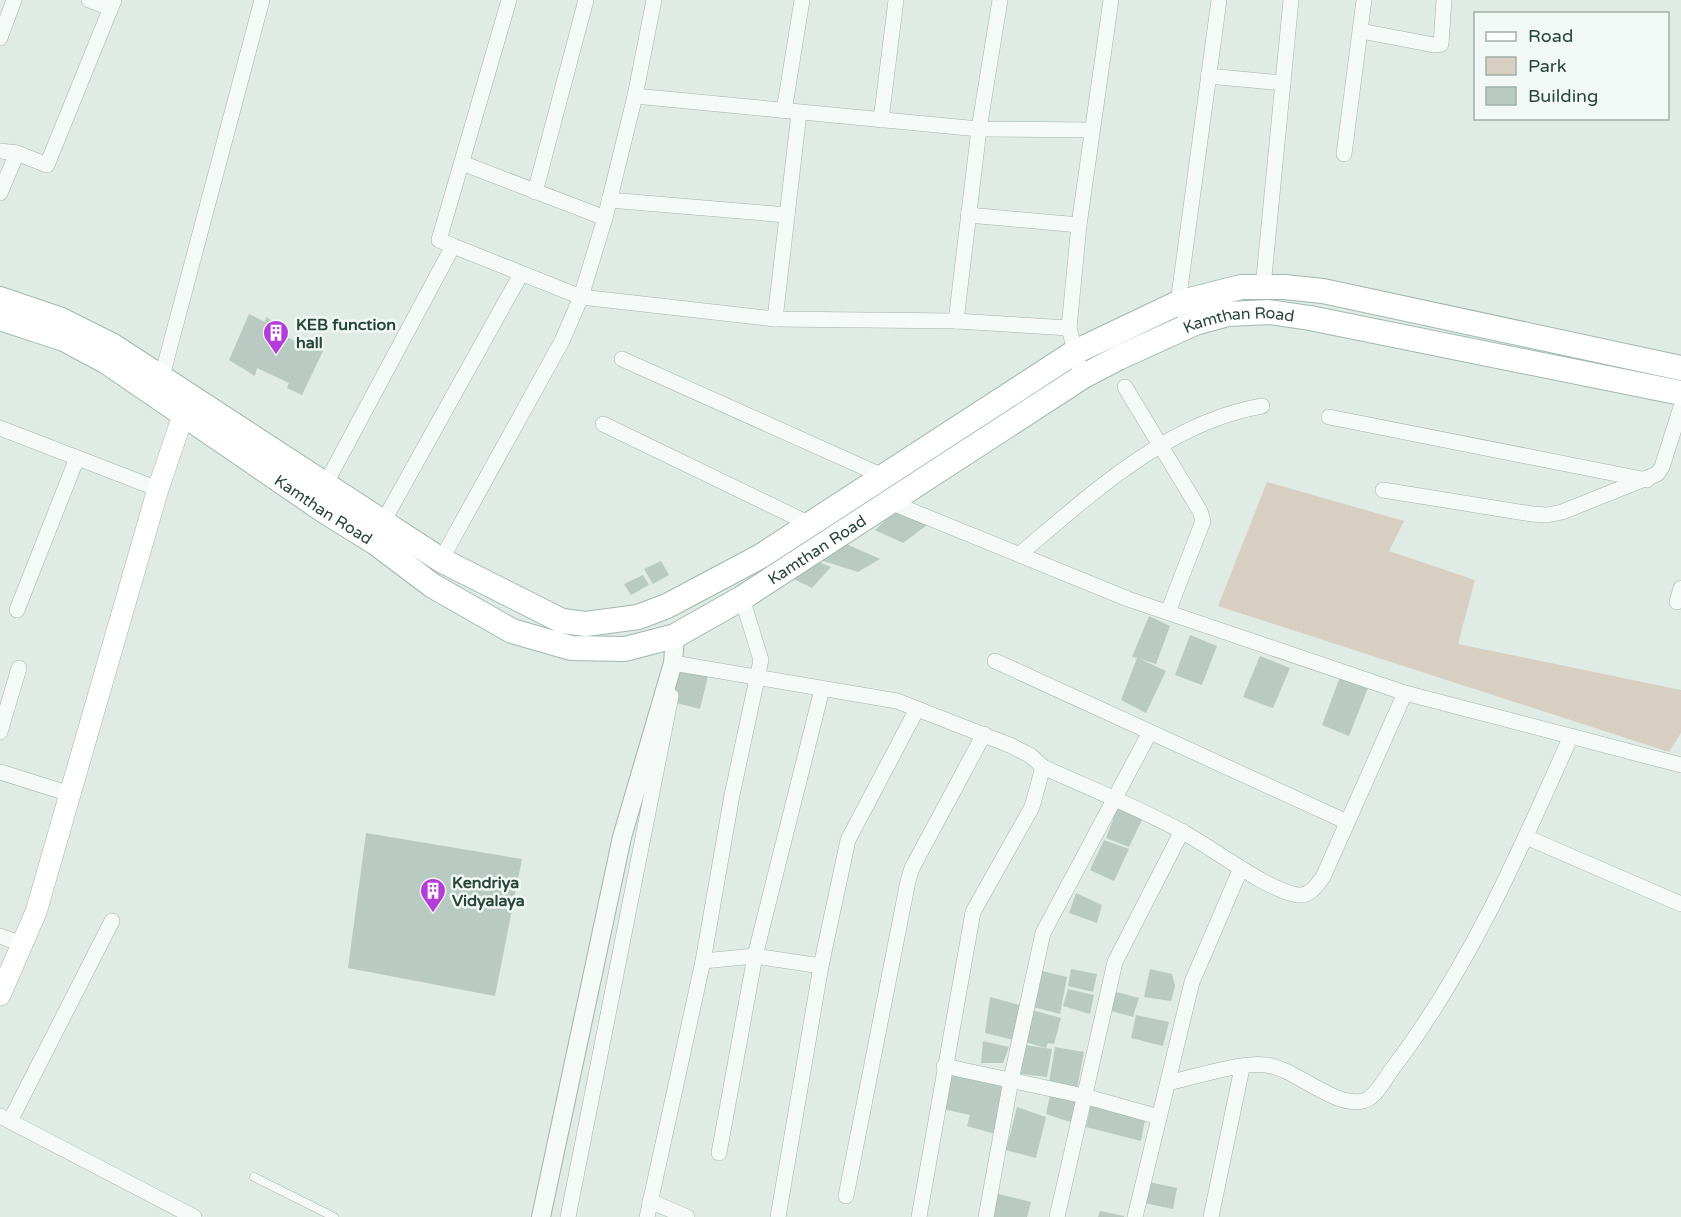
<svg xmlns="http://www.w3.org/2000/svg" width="1681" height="1217" viewBox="0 0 1681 1217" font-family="'Varela Round',sans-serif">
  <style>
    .green { fill: #d6cfc2 }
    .building { fill: #b8cac1 }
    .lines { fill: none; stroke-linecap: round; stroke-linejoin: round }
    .service-casing { stroke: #a2b3aa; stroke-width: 9 }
    .minor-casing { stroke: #a2b3aa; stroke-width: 16 }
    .tertiary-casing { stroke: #a2b3aa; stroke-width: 20 }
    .secondary-casing { stroke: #a2b3aa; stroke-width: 22 }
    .primary-casing { stroke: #a0b8ac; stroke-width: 26 }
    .service { stroke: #f5f9f7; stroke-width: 8 }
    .minor { stroke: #f5f9f7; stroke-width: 15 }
    .tertiary { stroke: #f5f9f7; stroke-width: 18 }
    .secondary { stroke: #fff; stroke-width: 21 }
    .primary { stroke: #fff; stroke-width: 24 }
    .labels { text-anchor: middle; stroke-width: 5; stroke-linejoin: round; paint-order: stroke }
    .poi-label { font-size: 16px; font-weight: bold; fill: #284537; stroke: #f1f8f5; text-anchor: start }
    .street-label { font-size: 16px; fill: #284537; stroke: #f1f8f5 }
  </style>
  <rect width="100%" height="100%" fill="#e1ebe6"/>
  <!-- green -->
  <polygon class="green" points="1267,482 1404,521 1389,551 1475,580 1458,644 1681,690 1681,733 1669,752 1218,606"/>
  <!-- building -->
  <g class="building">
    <polygon points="249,314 265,322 266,317 279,325 277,332 307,347 310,343 323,351 302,395 287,388 289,383 257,368 255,376 229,360"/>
    <polygon points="896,510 927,525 903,543 875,530"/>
    <polygon points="844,543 880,559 858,572 820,560"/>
    <polygon points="814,560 831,567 812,588 790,577"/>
    <polygon points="661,561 669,575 653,584 644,569"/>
    <polygon points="643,575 649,585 631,595 624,584"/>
    <polygon points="1149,616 1170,626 1156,664 1140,659 1166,671 1146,713 1121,700 1137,658 1132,657"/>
    <polygon points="1190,635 1217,646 1202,685 1175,675"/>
    <polygon points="1260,656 1290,668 1273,708 1243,697"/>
    <polygon points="677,672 708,676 700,709 672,702"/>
    <polygon points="1340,677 1368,688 1349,736 1322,725"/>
    <polygon points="1118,806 1143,818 1129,847 1106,838"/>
    <polygon points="366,833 522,859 495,996 348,968"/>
    <polygon points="1104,840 1129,849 1114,881 1090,870"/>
    <polygon points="1076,893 1102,905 1097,923 1069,913"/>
    <polygon points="1071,969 1097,974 1093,992 1068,986"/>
    <polygon points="1150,969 1172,974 1175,986 1171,1001 1144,997"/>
    <polygon points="1038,970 1067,977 1060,1014 1033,1007"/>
    <polygon points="1068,989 1094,995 1090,1014 1063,1006"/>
    <polygon points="1109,990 1139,998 1133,1017 1104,1009"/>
    <polygon points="990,997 1020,1005 1013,1040 985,1033"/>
    <polygon points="1032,1010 1061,1018 1054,1044 1048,1043 1046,1048 1025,1042"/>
    <polygon points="1136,1015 1169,1022 1163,1046 1131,1038"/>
    <polygon points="983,1041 1009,1047 1003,1063 981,1063"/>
    <polygon points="1025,1045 1052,1049 1047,1077 1021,1074"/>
    <polygon points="1055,1047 1084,1052 1077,1089 1049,1083"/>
    <polygon points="950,1073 1005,1087 999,1135 967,1126 970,1115 943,1109"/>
    <polygon points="1050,1095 1078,1102 1073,1123 1046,1114"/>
    <polygon points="1091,1104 1145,1120 1141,1141 1086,1127"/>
    <polygon points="1017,1107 1046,1117 1036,1158 1006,1150"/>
    <polygon points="1149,1182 1177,1188 1173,1209 1144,1203"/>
    <polygon points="995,1193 1031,1202 1027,1217 993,1217"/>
    <polygon points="1100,1211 1124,1216 1124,1217 1098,1217"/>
  </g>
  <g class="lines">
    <defs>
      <polyline id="service" points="254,1177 334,1217"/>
      <g id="minor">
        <polyline points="89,0 111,8"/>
        <polyline points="1361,31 1434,45 1441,44 1444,0"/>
        <polyline points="0,38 14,0"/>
        <polyline points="1208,76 1283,83"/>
        <polyline points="635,96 979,129 1092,130"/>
        <polyline points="784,111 802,0"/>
        <polyline points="881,120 896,0"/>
        <polyline points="0,151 17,153"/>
        <polyline points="1344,154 1364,0"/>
        <polyline points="462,163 605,218"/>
        <polyline points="535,192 586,0"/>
        <polyline points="0,193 17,153 47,165 114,0"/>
        <polyline points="609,200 787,215"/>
        <polyline points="968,215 1079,225"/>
        <polyline points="453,246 439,240 509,0"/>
        <polyline points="1263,287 1291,0"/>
        <polyline points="1180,310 1178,303 1219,0"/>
        <polyline points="775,319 799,113"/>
        <polyline points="956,321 979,129 1000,0"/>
        <polyline points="622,359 883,476"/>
        <polyline points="1082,377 1069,328 1079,225 1111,0"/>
        <polyline points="161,380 262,0"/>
        <polyline points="1125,387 1200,511 1203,521 1168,612"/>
        <polyline points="1329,417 1647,480"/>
        <polyline points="603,424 810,524"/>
        <polyline points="0,428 158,489"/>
        <polyline points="325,485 453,246 581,297 775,319 956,321 1069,328"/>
        <polyline points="1383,490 1532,514 1547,515 1562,512 1657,474 1662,467 1681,407"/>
        <polyline points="885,500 1128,599 1405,693 1681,765"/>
        <polyline points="383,522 521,274"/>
        <path d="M1020,554C1091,494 1168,422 1262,406"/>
        <polyline points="441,560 562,341 581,297 605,218 635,96 654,0"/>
        <polyline points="1677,602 1681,588"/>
        <polyline points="17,610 77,458"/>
        <polyline points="995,661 1347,822"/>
        <path d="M673,663L897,701L1012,746L1031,756L1043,767C1089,788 1137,807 1181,831C1210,846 1269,892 1299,895C1310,896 1317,885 1323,877L1405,693"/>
        <polyline points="0,732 19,668"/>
        <polyline points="0,772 70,794"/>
        <polyline points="1526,837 1681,904"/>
        <polyline points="0,936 22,944"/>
        <polyline points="703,961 755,956 821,966 778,1217"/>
        <polyline points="821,966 848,840 917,709"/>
        <polyline points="944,1066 1084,1096 1159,1117"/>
        <path d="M1168,1083C1194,1077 1240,1062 1266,1065C1295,1068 1334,1108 1363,1101C1376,1098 1385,1078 1393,1068C1469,968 1520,851 1571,736"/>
        <polyline points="0,1116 194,1217"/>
        <polyline points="10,1121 112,921"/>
        <polyline points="719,1153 755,956 822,689"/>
        <polyline points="846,1196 908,881 912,868 984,734"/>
        <polyline points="650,1201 687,1217"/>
        <polyline points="568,1217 671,696"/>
        <polyline points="647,1217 703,961 732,795 761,660 742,598"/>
        <polyline points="919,1217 973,912 1032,807 1043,767"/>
        <polyline points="986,1217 1011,1080 1043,933 1150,732"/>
        <polyline points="1057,1217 1115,962 1182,831"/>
        <polyline points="1135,1217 1192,982 1241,868"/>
        <polyline points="1211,1217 1242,1068"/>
      </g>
      <polyline id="tertiary" points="541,1217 622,837 673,663 675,636"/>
      <polyline id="secondary" points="0,995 36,912 158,489 189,398"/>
      <g id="primary">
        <polyline points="0,299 59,319 113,346 441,560 562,621 586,624 638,617 667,606 761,556 1075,352 1178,303 1241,287 1284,287 1323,291 1681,368"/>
        <path id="s1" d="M0,318L64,339L107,362L326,512L376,543L433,586L512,631L571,648L625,649L675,636L742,598L1082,377L1118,358L1195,323L1228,314L1269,312L1310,318L1681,393"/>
      </g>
    </defs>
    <!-- service casing -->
    <use href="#service" class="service-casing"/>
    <!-- minor casing -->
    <use href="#minor" class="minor-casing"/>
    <!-- tertiary casing -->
    <use href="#tertiary" class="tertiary-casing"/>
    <!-- secondary casing -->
    <use href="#secondary" class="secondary-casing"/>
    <!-- primary casing -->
    <use href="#primary" class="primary-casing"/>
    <!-- service -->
    <use href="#service" class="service"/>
    <!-- minor -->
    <use href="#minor" class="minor"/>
    <!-- tertiary -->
    <use href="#tertiary" class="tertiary"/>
    <!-- secondary -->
    <use href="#secondary" class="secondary"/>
    <!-- primary -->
    <use href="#primary" class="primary"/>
  </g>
  <!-- icons -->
  <defs>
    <symbol id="building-pin" viewBox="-11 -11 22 30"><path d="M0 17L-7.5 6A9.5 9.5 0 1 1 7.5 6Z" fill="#b43cda" stroke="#f1f8f5"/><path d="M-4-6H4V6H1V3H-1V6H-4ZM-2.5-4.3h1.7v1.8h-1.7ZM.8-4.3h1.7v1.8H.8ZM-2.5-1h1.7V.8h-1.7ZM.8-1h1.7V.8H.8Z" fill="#fff"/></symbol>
  </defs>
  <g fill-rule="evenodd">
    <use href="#building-pin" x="261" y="318" width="30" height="40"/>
    <use href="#building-pin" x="418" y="876" width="30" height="40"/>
  </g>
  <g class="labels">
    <!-- poi labels -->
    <g class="poi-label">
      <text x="296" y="330">KEB function<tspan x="296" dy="18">hall</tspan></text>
      <text x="452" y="888">Kendriya<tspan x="452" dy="18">Vidyalaya</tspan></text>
    </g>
    <!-- street labels -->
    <g class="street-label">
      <text dy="6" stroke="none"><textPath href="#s1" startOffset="1422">Kamthan Road</textPath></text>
      <text dy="6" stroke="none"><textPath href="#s1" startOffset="378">Kamthan Road</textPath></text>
      <text dy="6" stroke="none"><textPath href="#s1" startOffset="936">Kamthan Road</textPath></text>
    </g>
  </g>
  <!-- legend -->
  <rect x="1474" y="12" width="195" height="108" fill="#f1f8f5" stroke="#a1b0a9" stroke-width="1.5"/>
  <rect x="1486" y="32" width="30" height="9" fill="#ffffff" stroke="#a1b0a9" stroke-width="1.5"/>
  <text x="1528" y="42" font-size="18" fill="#284537">Road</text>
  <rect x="1486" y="57" width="30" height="18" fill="#d6cfc2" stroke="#a1b0a9" stroke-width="1.5"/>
  <text x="1528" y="72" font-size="18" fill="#284537">Park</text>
  <rect x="1486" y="87" width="30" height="18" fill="#b8cac1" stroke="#a1b0a9" stroke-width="1.5"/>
  <text x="1528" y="102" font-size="18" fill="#284537">Building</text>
</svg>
